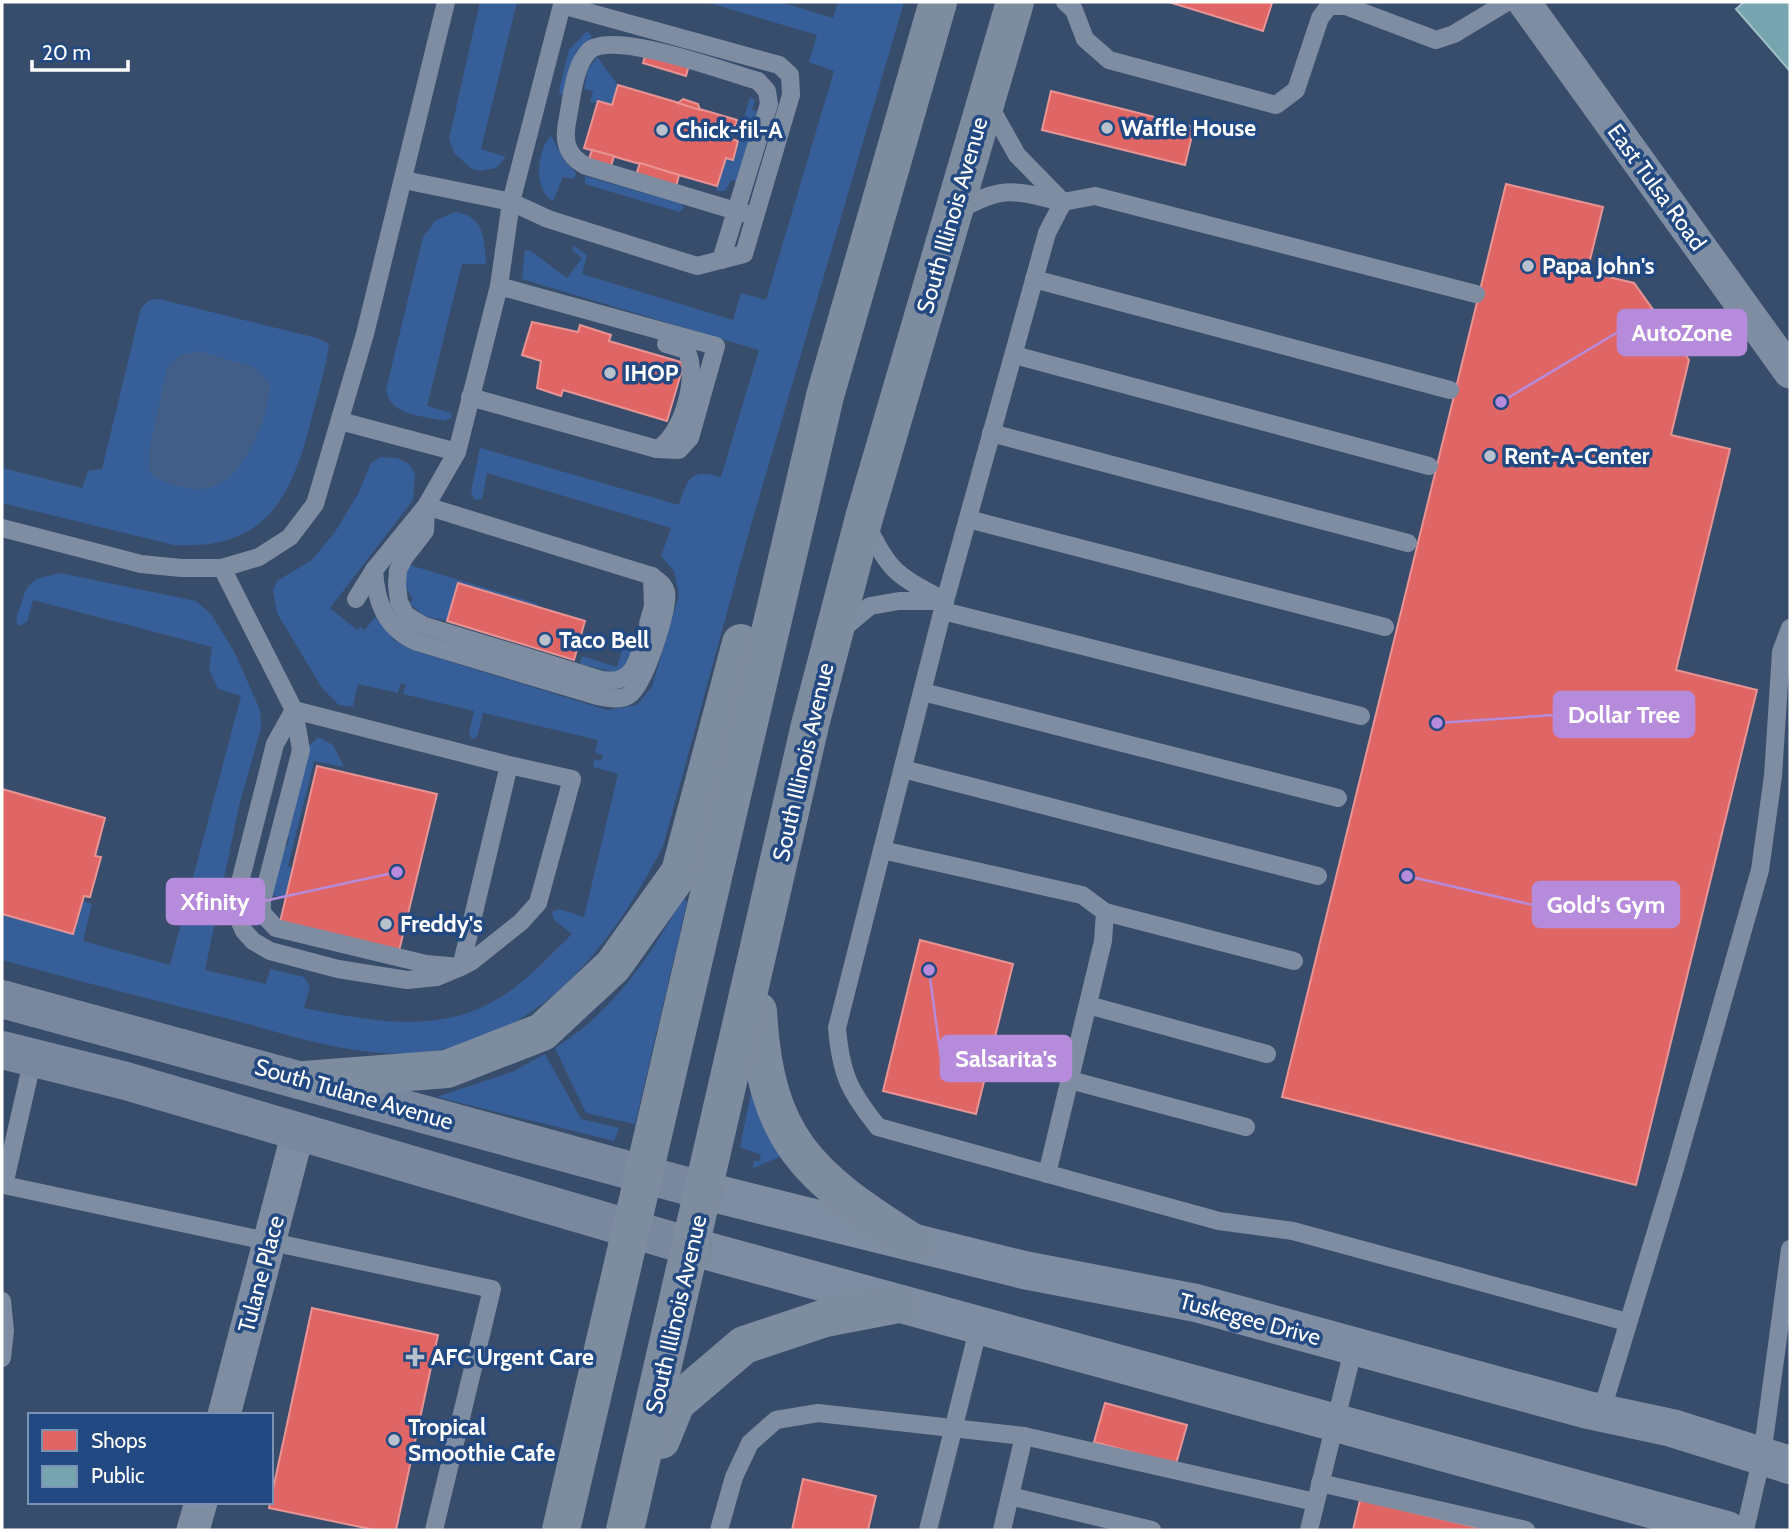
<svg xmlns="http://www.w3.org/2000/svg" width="1792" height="1532" viewBox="0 0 1792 1532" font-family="Cabin,sans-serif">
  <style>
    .green { fill: #365f99 }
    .water { fill: #435e86 }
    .shops { fill: #e06666; stroke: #e99494; stroke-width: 2 }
    .public { fill: #76a5af; stroke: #9fc0c7; stroke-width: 2 }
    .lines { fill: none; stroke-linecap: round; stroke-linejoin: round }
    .service { stroke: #7e8da2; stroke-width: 18 }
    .minor { stroke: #7e8da2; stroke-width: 33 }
    .tertiary { stroke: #7e8da2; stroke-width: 38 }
    .secondary { stroke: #79889f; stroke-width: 38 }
    .trunk { stroke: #7e8ca0; stroke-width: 38 }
    .poi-dot { fill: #b9c1cc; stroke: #224982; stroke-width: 2.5 }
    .labels { text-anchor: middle; stroke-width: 7; stroke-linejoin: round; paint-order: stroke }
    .poi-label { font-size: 23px; font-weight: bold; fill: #fff; stroke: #224982; text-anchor: start }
    .street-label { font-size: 23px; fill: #fff; stroke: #224982 }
    .leader { fill: none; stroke: #b68bdc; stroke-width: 2.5 }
    .callout-dot { fill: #b68bdc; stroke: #224982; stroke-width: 2.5 }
    .callout { fill: #b68bdc; stroke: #b68bdc; stroke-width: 2.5 }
    .callout-label { font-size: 24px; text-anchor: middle; font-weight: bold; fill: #fff }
  </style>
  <rect width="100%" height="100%" fill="#384d6c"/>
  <!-- green -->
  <g class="green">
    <polygon points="480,2 517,2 481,149 506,157 496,168 480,171 472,169 455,154 449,139"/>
    <path d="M706,2H780L833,18L838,2H904L749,532L663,846C606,958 522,1061 383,1053C332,1050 282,1033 233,1020C156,1001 79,981 2,960V914L73,934L83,901L92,904L83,941L170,965L241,696L218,689L209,669L212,647L33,600L27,622L18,626L16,619L26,589L36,579L60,573L196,601L211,614L235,653L260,710L261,728L239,806L205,970L266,984L270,969L304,977L310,986L304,1008C367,1020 434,1035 494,1001C524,985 547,958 572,934L554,920L552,912L559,909L584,917L618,774L593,767L594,759L601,761L603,755L595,753L598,740L483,713L477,737L472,739L469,734L474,711L403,694L406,685L401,683L398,693L358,684L353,707L339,705L322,688L277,613L273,590L277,581L312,560L335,532L358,494L371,463L381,457L397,458L409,464L415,474L413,500L330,608L357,630L360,627L365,630L375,617L394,640L412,650L607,710L637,705L652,687L679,595L674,571L661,556L671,528L487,473L482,499L475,500L471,492L480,448L679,505C688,477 691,468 721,477L759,350L522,279L525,250L531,251L567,278L582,258L572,250L574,246L587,255L582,274L733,320L741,293L766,300L834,71L809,62L817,35Z"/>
    <polygon points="587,31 592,37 576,52 564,94 561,95 559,91 569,50"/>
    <polygon points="597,57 618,85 612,105 590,102 593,91 584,89 588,69"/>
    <polygon points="750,97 755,100 752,110 757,111 737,181 731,180 725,191 716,191 726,158 733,159"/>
    <path d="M551,136L563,159L576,173L574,179L563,177L553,201C533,191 537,149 551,136Z"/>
    <polygon points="585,176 682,204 684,208 679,212 585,184"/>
    <path d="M455,212C485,216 484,239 486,264H462L427,406L451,413L452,417L445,421C424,416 390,416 386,390L423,237L435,221Z"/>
    <path d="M159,299L317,338L329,344C326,368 318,393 312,417C292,496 268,550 174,545L2,503V468L82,488L88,471L102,469L141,308L149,300Z"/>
    <polygon points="410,565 538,604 537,607 458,583 447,621 424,616 409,603 413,600 408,590 405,592 404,577"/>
    <polygon points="628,632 636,635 627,663 618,673 580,664 582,656 617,667"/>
    <polygon points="318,737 333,745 344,767 314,761 288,866 293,868 286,898 271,895 283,845 287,846 289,838 286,836 309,746"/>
    <path d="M683,898L687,902L635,1124L586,1113L555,1048C612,1013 651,956 683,898Z"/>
    <polygon points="545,1054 581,1119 619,1128 614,1141 437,1097 512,1072"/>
    <polygon points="752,1088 782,1156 753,1168 754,1161 760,1161 761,1155 740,1147"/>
  </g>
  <!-- water -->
  <path class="water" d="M198,351L254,367L270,383C269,417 242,488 201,489C184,490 169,483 154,477L149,467L150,447L167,368L179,356Z"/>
  <!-- shops -->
  <g class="shops">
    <polygon points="1169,2 1269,2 1272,3 1263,31"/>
    <polygon points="649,42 692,54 686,76 643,63"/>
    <polygon points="618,85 737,120 731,139 738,141 733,160 726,158 717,186 584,148 598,101 612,105"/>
    <polygon points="1051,91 1194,127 1185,165 1042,130"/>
    <polygon points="683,99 698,104 700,110 678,103"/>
    <polygon points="592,150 614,156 611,166 589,159"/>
    <polygon points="640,163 679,175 676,187 636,175"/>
    <polygon points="1506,184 1603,207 1587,272 1634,283 1689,360 1671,435 1730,449 1676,670 1757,690 1636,1185 1282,1097"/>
    <polygon points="532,322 578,332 580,325 611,335 609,341 684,363 667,421 563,390 561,396 537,388 541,361 522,355"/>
    <polygon points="458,583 585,621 574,660 447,621"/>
    <polygon points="317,766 437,794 399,951 280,922"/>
    <polygon points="2,789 105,818 95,856 101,857 90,897 84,896 73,934 2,914"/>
    <polygon points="920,940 1013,964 976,1114 883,1091"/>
    <polygon points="312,1308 438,1335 396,1530 375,1530 269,1508"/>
    <polygon points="1105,1403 1187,1425 1176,1464 1094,1442"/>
    <polygon points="803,1479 876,1496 868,1530 792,1530"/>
    <polygon points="1360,1500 1488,1530 1353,1530"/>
  </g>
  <!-- public -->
  <polygon class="public" points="1744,2 1790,2 1790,71 1736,9"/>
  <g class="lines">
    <!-- service -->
    <g class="service">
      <polyline points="1065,2 1074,10 1085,39 1109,60 1276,105 1296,90 1320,18 1329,6 1346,6 1436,40 1454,34 1507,2"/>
      <polyline points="562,5 779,65 790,75 791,95 744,254 697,266 548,219 511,202 562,5 563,2"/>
      <path d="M957,211C1004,185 1012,190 1063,202L1017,155L989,105"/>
      <path d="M721,260L769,104L767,91L758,81C726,72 611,29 589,51C574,66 572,97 568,117C563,139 565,155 586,166L736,211L755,216"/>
      <polyline points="1034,279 1450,390"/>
      <path d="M1476,294L1095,196L1063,202L1047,233L945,601L837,1028C841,1074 849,1091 878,1127L1219,1221L1293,1231L1627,1322"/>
      <polyline points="1014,355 1429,466"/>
      <polyline points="470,397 657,449 679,450 690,438 716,346 499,286"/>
      <polyline points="340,421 457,452 499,286 511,202 404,180"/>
      <polyline points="991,433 1408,543"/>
      <path d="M657,449C682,437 700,374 686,350L666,344"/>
      <path d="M426,506L652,576C658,581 664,584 666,592C669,609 644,686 629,695C620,701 607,698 597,696L417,642C385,628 376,602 374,570L426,506L457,452"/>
      <path d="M426,506L425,531L404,558L398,570L397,585L399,602L406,615L422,625L602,680C623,683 633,675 639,655"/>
      <polyline points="968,519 1385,627"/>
      <polyline points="2,528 141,564 181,568 222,568 259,557 290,537 315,504 365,334 446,2"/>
      <polyline points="222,568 294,710 275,744 238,890 238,918 244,931 253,941 270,951 338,969 407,980 437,977 461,967 509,765 294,710 301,750 262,901 262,913 276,928 426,964 461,967 472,961 521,922 538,903 572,779 509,765"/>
      <polyline points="356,599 374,570"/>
      <polyline points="943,611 1361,716"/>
      <polyline points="648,624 653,606 652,576"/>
      <path d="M840,631L870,606L899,601H945C899,576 890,574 867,525"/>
      <polyline points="923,692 1338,798"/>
      <polyline points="903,769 1318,876"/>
      <polyline points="882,850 1082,895 1105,912 1103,941 1047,1174"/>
      <polyline points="1105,912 1294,961"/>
      <polyline points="1088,1005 1267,1054"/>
      <polyline points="33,1058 4,1185 492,1289 434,1530"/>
      <polyline points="1070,1080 1246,1127"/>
      <polyline points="2,1301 5,1331 2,1358"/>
      <polyline points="1601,1413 1674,1172 1760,870 1773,776 1781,652 1790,628"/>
      <polyline points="1320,1483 1526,1530"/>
      <polyline points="1010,1496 1152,1530"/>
      <polyline points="719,1530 734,1477 750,1443 776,1420 818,1413 1024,1436 1315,1502"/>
      <polyline points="928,1530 979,1326"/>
      <polyline points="1002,1530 1024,1436"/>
      <polyline points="1309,1530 1354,1346"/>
      <polyline points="1745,1530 1762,1456 1790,1249"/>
    </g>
    <!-- minor -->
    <g class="minor">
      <polyline points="1524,2 1790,372"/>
      <polyline points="224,1415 298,1132"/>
      <polyline points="193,1530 201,1502"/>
    </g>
    <!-- tertiary -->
    <g class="tertiary">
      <polyline points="705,1191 1024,1270 1196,1303 1588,1410 1672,1428 1790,1465"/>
      <polyline points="693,1247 1727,1530"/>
    </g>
    <!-- secondary -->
    <g class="secondary">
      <polyline points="2,999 705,1191"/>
      <polyline points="2,1050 126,1081 693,1247"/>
    </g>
    <!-- trunk -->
    <g class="trunk">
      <path d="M758,1011C765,1140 808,1176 912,1242"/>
      <polyline points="304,1080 447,1069 542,1032 613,966 680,872 741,643"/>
      <polyline points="661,1440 676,1403 744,1345 825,1318 898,1304"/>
      <polyline points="561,1530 825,396 938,2"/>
      <polyline points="625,1530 810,725 864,518 1015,2"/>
    </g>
  </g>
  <!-- markers -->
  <g class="poi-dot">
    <circle cx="1107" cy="128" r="7"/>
    <circle cx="662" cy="130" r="7"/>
    <circle cx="1528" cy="266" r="7"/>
    <circle cx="610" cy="373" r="7"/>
    <circle cx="1490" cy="456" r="7"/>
    <circle cx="545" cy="640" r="7"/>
    <circle cx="386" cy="924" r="7"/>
    <path d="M411.5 1346.5h7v7h7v7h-7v7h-7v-7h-7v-7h7z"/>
    <circle cx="394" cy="1440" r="7"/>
  </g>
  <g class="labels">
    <!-- poi labels -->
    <g class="poi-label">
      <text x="1121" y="136">Waffle House</text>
      <text x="676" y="138">Chick-fil-A</text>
      <text x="1542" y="274">Papa John's</text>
      <text x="624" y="381">IHOP</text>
      <text x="1504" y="464">Rent-A-Center</text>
      <text x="559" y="648">Taco Bell</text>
      <text x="400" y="932">Freddy's</text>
      <text x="431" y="1365">AFC Urgent Care</text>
      <text x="408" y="1435">Tropical<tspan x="408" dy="26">Smoothie Cafe</tspan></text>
    </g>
    <!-- street labels -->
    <g class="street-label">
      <text transform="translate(1657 187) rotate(54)" y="8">East Tulsa Road</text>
      <text transform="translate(952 215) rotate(-74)" y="8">South Illinois Avenue</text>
      <text transform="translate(803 762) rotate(-77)" y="8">South Illinois Avenue</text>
      <text transform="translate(354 1094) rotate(16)" y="8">South Tulane Avenue</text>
      <text transform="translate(261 1274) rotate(-75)" y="8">Tulane Place</text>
      <text transform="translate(676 1314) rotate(-77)" y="8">South Illinois Avenue</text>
      <text transform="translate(1250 1319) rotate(15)" y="8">Tuskegee Drive</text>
    </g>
  </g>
  <!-- callouts -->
  <path class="leader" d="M1501 402L1618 332M1437 723L1554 715M397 872L264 901M1407 876L1533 905M929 970L941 1059"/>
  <g class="callout-dot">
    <circle cx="1501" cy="402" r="7"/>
    <circle cx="1437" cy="723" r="7"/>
    <circle cx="397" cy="872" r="7"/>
    <circle cx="1407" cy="876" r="7"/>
    <circle cx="929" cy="970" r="7"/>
  </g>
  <g class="callout">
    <rect x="1618" y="310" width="128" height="45" rx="7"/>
    <rect x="1554" y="692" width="140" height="45" rx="7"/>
    <rect x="167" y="879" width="97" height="45" rx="7"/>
    <rect x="1533" y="882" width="146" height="45" rx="7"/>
    <rect x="941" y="1036" width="130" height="45" rx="7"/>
  </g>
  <g class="callout-label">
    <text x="1682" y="341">AutoZone</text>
    <text x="1624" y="723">Dollar Tree</text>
    <text x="215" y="910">Xfinity</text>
    <text x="1606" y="913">Gold's Gym</text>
    <text x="1006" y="1067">Salsarita's</text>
  </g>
  <!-- border -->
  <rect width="1792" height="1532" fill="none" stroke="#ffffff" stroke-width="7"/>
  <!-- legend -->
  <rect x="28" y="1413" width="245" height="91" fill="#224982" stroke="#7a92b4" stroke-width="2"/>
  <rect x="42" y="1430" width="35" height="21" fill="#e06666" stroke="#7a92b4" stroke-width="2"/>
  <text x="91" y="1448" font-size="21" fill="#ffffff">Shops</text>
  <rect x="42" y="1466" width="35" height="21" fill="#76a5af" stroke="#7a92b4" stroke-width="2"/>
  <text x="91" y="1483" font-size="21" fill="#ffffff">Public</text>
  <!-- scale -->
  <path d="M32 60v10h96v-10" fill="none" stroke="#ffffff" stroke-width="3.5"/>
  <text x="42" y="60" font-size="21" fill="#ffffff" stroke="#224982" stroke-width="5" paint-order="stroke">20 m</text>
</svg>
